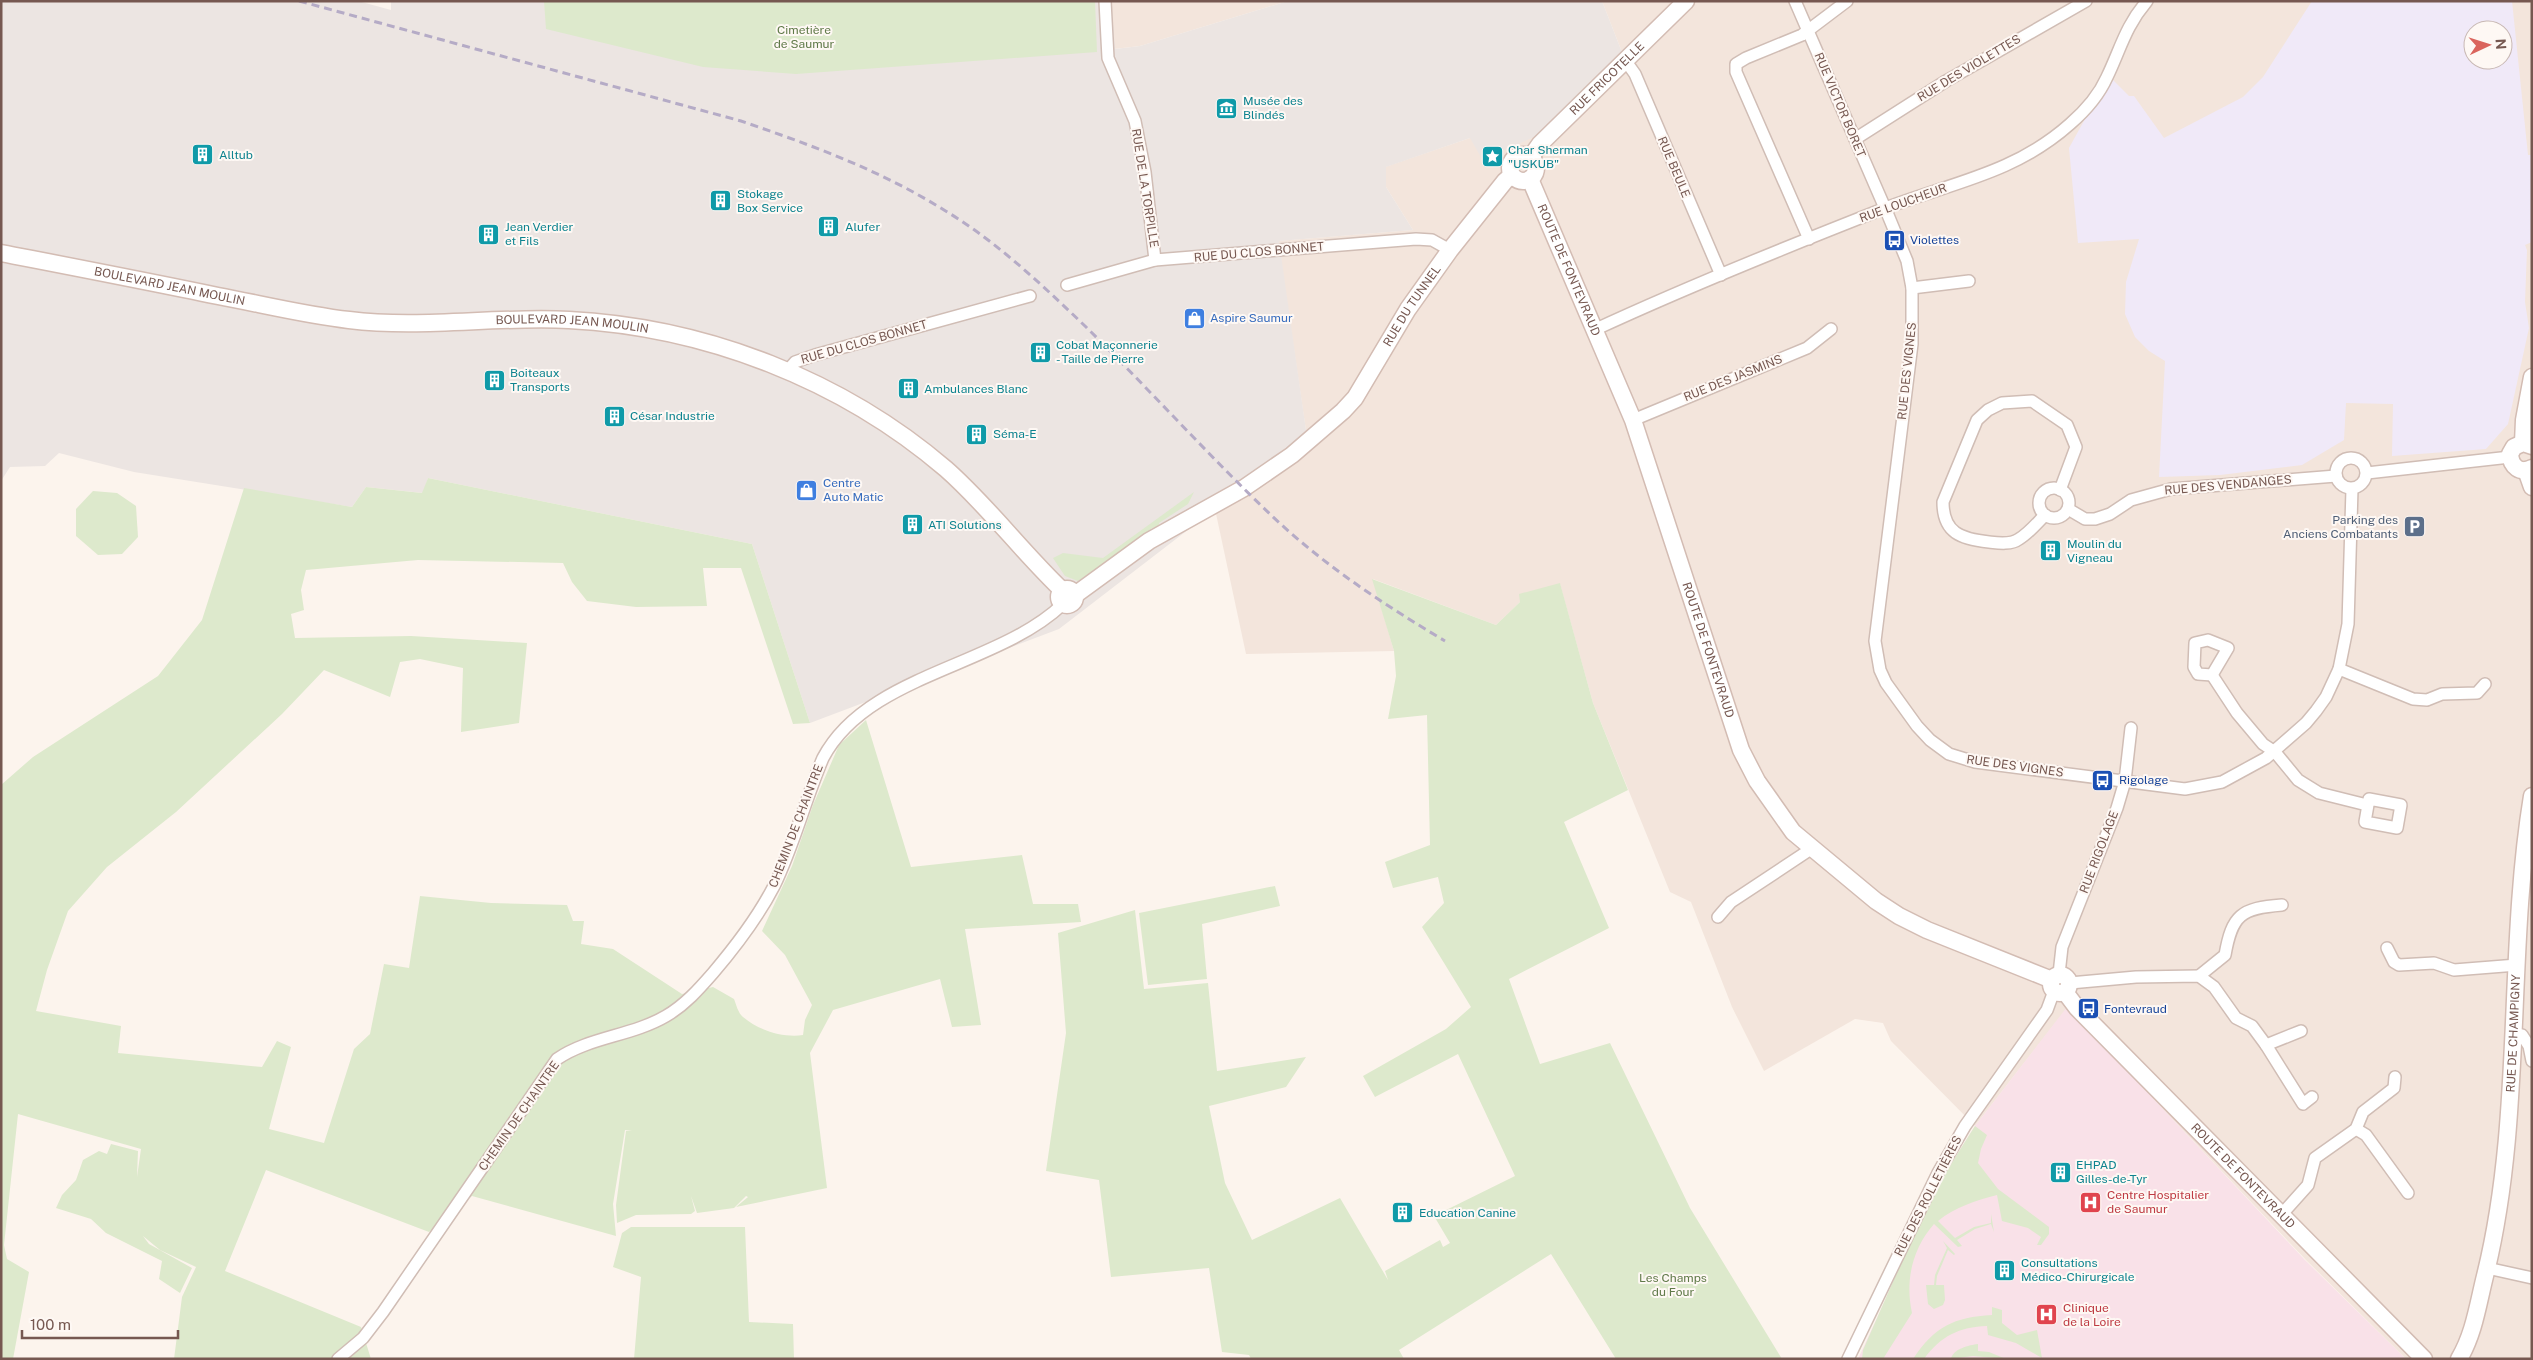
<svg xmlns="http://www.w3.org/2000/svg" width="2533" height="1360" viewBox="0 0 2533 1360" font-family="'Public Sans',sans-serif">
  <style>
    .residential { fill: #f3e5dc; fill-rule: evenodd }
    .industrial { fill: #ece5e2 }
    .education { fill: #f0e9f8; fill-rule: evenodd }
    .medical { fill: #f9e1e8 }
    .green { fill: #dde9cc }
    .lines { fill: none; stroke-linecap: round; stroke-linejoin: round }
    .street-casing { stroke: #d0bdb5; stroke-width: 14 }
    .secondary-casing { stroke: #d3bcb3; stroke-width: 19 }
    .street { stroke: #fff; stroke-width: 11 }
    .secondary { stroke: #fff; stroke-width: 16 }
    .rail { stroke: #b5abc6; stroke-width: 3; stroke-dasharray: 8 5; stroke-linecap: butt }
    .labels { text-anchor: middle; stroke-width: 4; stroke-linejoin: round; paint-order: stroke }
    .park-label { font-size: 12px; fill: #607a49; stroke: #fef8f4 }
    .street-label { font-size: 12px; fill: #765851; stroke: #fef8f4 }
    .culture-label { font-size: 12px; fill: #0d838f; stroke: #fef8f4; text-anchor: start }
    .transit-label { font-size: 12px; fill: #164399; stroke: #fef8f4; text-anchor: start }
    .shop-label { font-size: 12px; fill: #366cbe; stroke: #fef8f4; text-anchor: start }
    .service-label { font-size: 12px; fill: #4e5e75; stroke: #fef8f4; text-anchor: end }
    .health-label { font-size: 12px; fill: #be3a42; stroke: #fef8f4; text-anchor: start }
  </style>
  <rect width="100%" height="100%" fill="#fcf4ed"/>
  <!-- residential -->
  <g class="residential">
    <polygon points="1111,1 1288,1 1140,46 1114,49"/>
    <path d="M1602,1H2532V1359H2406L2306,1260L2067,1008L1975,1126L1891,1041L1883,1023L1855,1019L1764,1071L1732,1007L1691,902L1670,892L1593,703L1560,584L1520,602L1496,625L1373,579L1394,651L1246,654L1215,509L1309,451L1278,241L1413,230L1386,187L1385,167L1470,138L1625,60ZM2473,30H2503V60H2473Z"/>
  </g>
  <!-- industrial -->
  <polygon class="industrial" points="1,1 358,1 391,10 391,1 1111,1 1115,49 1140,46 1288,1 1602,1 1625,60 1534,137 1482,159 1470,138 1386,167 1386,187 1413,230 1279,241 1309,451 1215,509 1059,629 810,723 752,544 428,478 423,493 366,487 352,507 134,472 59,453 45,466 10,467 1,481"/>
  <!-- education -->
  <path class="education" d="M2312,1H2512L2528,155H2532V242L2525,245L2527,250L2525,302L2529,328L2508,424L2486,449L2392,456L2393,404L2346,403L2344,440L2302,465L2220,475L2159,477L2165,361L2149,351L2135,337L2125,314L2126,282L2139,239L2078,243L2069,148L2085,119L2113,80L2129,96H2134L2164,138L2243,97L2263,77ZM2473,30H2503V60H2473Z"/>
  <!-- medical -->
  <polygon class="medical" points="2067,1007 2305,1260 2406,1359 1858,1359 1942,1178 1975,1126"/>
  <!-- green -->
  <g class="green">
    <polygon points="544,1 1095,1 1097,52 796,74 703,67 546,29"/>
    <path d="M428,478L752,544L810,723L793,724L741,568H703L707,606L636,607L587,601L572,582L563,563L418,560L306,570L301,590L304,610L291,614L295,638L411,636L527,643L519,723L461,732L463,668L420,659L400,662L390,697L324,670L282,714L176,812L107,867L68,911L47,970L36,1011L121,1026L118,1053L262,1067L277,1041L291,1047L269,1129L324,1143L354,1049L370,1034L384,964L409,968L420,896L491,903L567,905L573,921H584L581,944L613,949L682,994L713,987L734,999C736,1004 738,1013 743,1017C758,1030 783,1038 803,1035L805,1020L812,1005L785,955L762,931L792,866L813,805L839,745L866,720L911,867L1022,855L1033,904H1078L1081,922L965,929L981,1025L952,1027L940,979L833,1010L810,1053L827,1188L736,1207L748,1197L746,1196L734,1208L697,1213L691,1196L695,1211L691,1214L636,1215L617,1223L616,1205L626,1131H632L625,1130L613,1204L616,1236L472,1196L429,1232L266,1170L225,1271L361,1327L371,1359H174L182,1297L196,1267L160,1250L143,1236L149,1244L192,1268L180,1293L159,1279L162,1261L106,1233L91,1219L56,1208L62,1195L76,1180L83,1160L99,1151L107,1154L111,1144L138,1151L137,1177L141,1149L18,1114L4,1245L7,1259L29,1272L13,1359H1V785L33,757L158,676L202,620L244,488L352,507L366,487L422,493Z"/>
    <polygon points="93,491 117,493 136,506 138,537 122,554 98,555 76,536 76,509"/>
    <polygon points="1194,492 1188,504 1159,523 1159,527 1152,528 1143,537 1078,581 1065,576 1053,558 1063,553 1103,558"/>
    <polygon points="1372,579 1496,625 1520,602 1519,594 1560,583 1593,703 1628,790 1564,822 1609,928 1509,979 1540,1064 1610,1043 1690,1208 1782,1359 1616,1359 1551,1254 1399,1350 1404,1359 1251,1359 1249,1355 1222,1352 1209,1268 1111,1277 1099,1180 1046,1171 1066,1033 1058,933 1135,910 1144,989 1208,983 1217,1071 1306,1057 1286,1087 1209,1106 1225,1183 1252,1240 1340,1198 1388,1280 1385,1271 1440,1240 1443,1247 1450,1243 1434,1216 1515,1176 1458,1054 1375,1097 1363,1076 1446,1029 1471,1007 1422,927 1444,903 1438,877 1393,888 1385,862 1430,845 1427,715 1388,719 1396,676 1394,651"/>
    <polygon points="1275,886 1280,906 1202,924 1207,979 1148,985 1139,913"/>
    <path d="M1975,1126L1987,1135L1981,1149L1978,1163L1998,1189L2049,1227V1234L2041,1245H2037L2041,1237L2028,1228L2002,1221L1997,1195C1977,1200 1955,1207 1938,1221L1955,1238L1974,1227L1991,1223V1214L1994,1232L1991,1224L1975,1229L1957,1240L1962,1246L1958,1247L1934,1224C1912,1249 1905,1281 1912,1313L1883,1359H1862L1863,1350L1917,1227L1942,1178Z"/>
    <polygon points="631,1227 745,1227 749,1322 793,1324 794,1359 634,1359 641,1277 613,1267 622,1233"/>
    <polygon points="1943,1241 1955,1254 1954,1255 1948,1250 1937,1276 1936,1285 1944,1285 1945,1300 1943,1305 1934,1309 1928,1304 1926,1285 1934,1285 1935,1275 1947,1248"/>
    <path d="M1992,1307L2002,1310V1323L2017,1335L2037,1330L2042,1358L2016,1343L1988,1335L1987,1326C1959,1327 1941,1336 1924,1359H1913C1934,1327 1954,1317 1992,1315Z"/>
    <path d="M1978,1344V1351L1989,1352L2006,1359L1973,1356L1951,1359C1953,1349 1969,1345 1978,1344Z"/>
  </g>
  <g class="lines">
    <defs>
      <g id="street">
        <polyline points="1105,1 1108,58 1135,121 1145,172 1155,260"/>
        <polyline points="1795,1 1888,215 1907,261 1912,288 1912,344 1875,641 1880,670 1886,683 1917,726 1930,740 1949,754 1975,762 2185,789 2222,782 2266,758 2306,723 2316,711 2326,697 2339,669 2348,624 2352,489"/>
        <polyline points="1625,60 1635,74 1721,275"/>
        <polyline points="1855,139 1946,81 2086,1"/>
        <polyline points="1809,239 1736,72 1736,64 1746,58 1802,35 1847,1"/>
        <polyline points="1067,285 1155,260 1416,239 1432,240 1450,250"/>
        <polyline points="1912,288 1969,281"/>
        <path d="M1594,330C1689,286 1786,247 1883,209C1950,183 2014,174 2070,124C2085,111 2099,95 2107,77C2121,48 2125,27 2147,1"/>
        <polyline points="788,370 795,362 815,355 1030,296"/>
        <polyline points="1633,420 1807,348 1831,329"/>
        <circle cx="2351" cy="473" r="15"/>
        <polyline points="2367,473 2510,457"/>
        <circle cx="2054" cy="503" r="15"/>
        <polyline points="2068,509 2085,519 2095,519 2110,514 2131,500 2171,489 2336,476"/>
        <path d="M2045,515C2037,523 2029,533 2019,539C2011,545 1998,543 1989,542C1961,539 1943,533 1943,502L1977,420L1988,410L2002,403L2032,401L2067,425L2076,447L2060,490"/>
        <polygon points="2208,640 2228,648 2212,675 2198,674 2194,667 2195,643"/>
        <polyline points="2339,669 2413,699 2427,700 2442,694 2477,693 2485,684"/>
        <polyline points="2212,675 2237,713 2263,744 2275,752 2298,780 2319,793 2367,805"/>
        <polygon points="2369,799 2401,805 2397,828 2365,822"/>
        <polyline points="1718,917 1731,902 1811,849"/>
        <polyline points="2387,948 2394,962 2399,965 2434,963 2454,970 2517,965"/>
        <polyline points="2059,974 2062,947 2117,808 2125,781 2131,728"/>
        <path d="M2199,976L2225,955C2232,915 2241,908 2282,905"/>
        <polyline points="2070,983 2136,977 2199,976 2214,987 2236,1018 2252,1026 2266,1045 2301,1031"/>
        <polyline points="2513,1034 2522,1035 2529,1046 2532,1061"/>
        <polyline points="2266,1045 2303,1104 2312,1097"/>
        <polyline points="2356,1129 2366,1135 2408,1193"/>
        <polyline points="2282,1214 2308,1185 2315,1158 2356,1129 2363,1112 2394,1088 2395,1077"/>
        <polyline points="2487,1268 2532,1278"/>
        <path d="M338,1359L363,1338L383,1312L557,1059C589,1037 632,1036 666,1016C685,1005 699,989 713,973C736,946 758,917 774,886C794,845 805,800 823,758C867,674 997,667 1063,604"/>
        <polyline points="1848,1359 1938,1173 1965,1126 2047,1010 2054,991"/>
      </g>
      <g id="secondary">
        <circle cx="1523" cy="168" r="13"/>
        <path id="s1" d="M1530,158L1540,144L1686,1"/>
        <path id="s2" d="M1530,179L1633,420L1741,750L1757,781L1793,832L1876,901L1899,916L1927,930L2052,980"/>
        <path id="s3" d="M1,253C73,267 146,281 218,296C261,304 305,315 349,320C422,329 496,316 569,320C706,327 842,380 946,469C988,506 1022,552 1063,591"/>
        <polyline points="2523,443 2524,420 2532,377"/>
        <path d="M2532,446L2523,443L2514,447L2510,454C2511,467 2520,474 2532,468"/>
        <polyline points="2526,470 2532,487"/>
        <circle cx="1067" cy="597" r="8"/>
        <path id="s4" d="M1075,595L1149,541L1244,488L1292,455L1343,411L1355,398L1408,309L1450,250L1505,181L1512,175"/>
        <circle cx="2060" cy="984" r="9"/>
        <path id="s5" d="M2065,992L2077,1008L2424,1359"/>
        <path id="s6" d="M2459,1359C2474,1334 2478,1304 2485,1276C2524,1119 2506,955 2532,796"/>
      </g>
    </defs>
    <!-- street casing -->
    <use href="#street" class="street-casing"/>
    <!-- secondary casing -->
    <use href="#secondary" class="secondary-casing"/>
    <!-- street -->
    <use href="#street" class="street"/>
    <!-- secondary -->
    <use href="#secondary" class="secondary"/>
    <!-- rail -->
    <path class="rail" d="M299,1L741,121C811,145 880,170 944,210C996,241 1041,284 1085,326C1148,388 1208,455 1272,516C1325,566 1383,604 1445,641"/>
  </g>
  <!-- icons -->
  <defs>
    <symbol id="museum-square" viewBox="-11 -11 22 22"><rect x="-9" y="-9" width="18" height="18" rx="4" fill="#0f9aa8" stroke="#fef8f4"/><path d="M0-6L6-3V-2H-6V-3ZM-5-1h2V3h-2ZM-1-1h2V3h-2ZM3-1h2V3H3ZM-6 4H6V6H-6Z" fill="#fff"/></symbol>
    <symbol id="building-square" viewBox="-11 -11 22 22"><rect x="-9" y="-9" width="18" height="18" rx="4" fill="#0f9aa8" stroke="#fef8f4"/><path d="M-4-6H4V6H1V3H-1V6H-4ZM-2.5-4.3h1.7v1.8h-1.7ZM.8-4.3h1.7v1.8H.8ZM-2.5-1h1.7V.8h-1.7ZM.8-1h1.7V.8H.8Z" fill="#fff"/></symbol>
    <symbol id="sight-square" viewBox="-11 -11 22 22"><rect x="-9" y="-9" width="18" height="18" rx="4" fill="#0f9aa8" stroke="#fef8f4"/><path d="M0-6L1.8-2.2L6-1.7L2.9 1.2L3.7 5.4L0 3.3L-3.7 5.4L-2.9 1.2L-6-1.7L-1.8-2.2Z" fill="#fff"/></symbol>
    <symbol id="bus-square" viewBox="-11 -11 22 22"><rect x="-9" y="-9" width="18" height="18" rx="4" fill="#1a4fb4" stroke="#fef8f4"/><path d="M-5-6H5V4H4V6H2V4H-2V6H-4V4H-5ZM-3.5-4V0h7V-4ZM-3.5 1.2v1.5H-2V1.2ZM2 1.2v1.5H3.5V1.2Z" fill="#fff"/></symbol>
    <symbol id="shop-square" viewBox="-11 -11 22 22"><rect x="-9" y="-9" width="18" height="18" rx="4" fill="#3f7fe0" stroke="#fef8f4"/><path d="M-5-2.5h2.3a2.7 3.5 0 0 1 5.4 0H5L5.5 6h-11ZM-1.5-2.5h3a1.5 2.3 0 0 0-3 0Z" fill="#fff"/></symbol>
    <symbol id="parking-square" viewBox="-11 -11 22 22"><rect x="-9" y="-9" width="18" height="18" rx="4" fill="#5c6f8a" stroke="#fef8f4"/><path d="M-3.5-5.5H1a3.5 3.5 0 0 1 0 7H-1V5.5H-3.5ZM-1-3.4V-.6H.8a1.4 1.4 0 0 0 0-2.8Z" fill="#fff"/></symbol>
    <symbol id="hospital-square" viewBox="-11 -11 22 22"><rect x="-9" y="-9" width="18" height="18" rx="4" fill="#e0444e" stroke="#fef8f4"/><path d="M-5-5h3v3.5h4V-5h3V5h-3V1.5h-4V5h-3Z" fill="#fff"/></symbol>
  </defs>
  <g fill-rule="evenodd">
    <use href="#museum-square" x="1214" y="96" width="25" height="25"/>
    <use href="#building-square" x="190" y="142" width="25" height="25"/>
    <use href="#sight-square" x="1480" y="144" width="25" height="25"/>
    <use href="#building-square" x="708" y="188" width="25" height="25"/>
    <use href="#building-square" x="816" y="214" width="25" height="25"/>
    <use href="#building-square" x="476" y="222" width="25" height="25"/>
    <use href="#bus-square" x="1882" y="228" width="25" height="25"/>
    <use href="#shop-square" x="1182" y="306" width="25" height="25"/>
    <use href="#building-square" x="1028" y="340" width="25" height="25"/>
    <use href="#building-square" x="482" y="368" width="25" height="25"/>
    <use href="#building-square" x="896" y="376" width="25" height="25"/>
    <use href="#building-square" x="602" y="404" width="25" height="25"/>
    <use href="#building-square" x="964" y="422" width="25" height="25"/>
    <use href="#shop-square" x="794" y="478" width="25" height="25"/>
    <use href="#building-square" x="900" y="512" width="25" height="25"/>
    <use href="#parking-square" x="2402" y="514" width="25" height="25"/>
    <use href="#building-square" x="2038" y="538" width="25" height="25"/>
    <use href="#bus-square" x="2090" y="768" width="25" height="25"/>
    <use href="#bus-square" x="2076" y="996" width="25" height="25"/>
    <use href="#building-square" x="2048" y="1160" width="25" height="25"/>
    <use href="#hospital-square" x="2078" y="1190" width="25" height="25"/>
    <use href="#building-square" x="1390" y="1200" width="25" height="25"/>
    <use href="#building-square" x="1992" y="1258" width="25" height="25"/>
    <use href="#hospital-square" x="2034" y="1302" width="25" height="25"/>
  </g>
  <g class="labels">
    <!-- park labels -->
    <g class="park-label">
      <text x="804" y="34">Cimetière<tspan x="804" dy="14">de Saumur</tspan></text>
      <text x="1673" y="1282">Les Champs<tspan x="1673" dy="14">du Four</tspan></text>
    </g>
    <!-- street labels -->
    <g class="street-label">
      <text transform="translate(1969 68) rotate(-31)" y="4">RUE DES VIOLETTES</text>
      <text dy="4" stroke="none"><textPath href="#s1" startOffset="111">RUE FRICOTELLE</textPath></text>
      <text transform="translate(1840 105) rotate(67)" y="4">RUE VICTOR BORET</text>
      <text transform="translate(1674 167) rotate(67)" y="4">RUE BEULE</text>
      <text transform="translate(1145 188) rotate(81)" y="4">RUE DE LA TORPILLE</text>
      <text transform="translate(1903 203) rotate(-20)" y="4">RUE LOUCHEUR</text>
      <text transform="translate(1259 252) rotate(-5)" y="4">RUE DU CLOS BONNET</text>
      <text dy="4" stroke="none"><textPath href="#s2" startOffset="99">ROUTE DE FONTEVRAUD</textPath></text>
      <text dy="4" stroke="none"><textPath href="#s3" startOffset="172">BOULEVARD JEAN MOULIN</textPath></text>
      <text dy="4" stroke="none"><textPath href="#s4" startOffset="452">RUE DU TUNNEL</textPath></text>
      <text dy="4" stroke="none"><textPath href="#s3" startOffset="578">BOULEVARD JEAN MOULIN</textPath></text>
      <text transform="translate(864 342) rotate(-16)" y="4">RUE DU CLOS BONNET</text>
      <text transform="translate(1907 371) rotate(-84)" y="4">RUE DES VIGNES</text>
      <text transform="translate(1733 378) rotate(-22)" y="4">RUE DES JASMINS</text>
      <text transform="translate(2228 485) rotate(-5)" y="4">RUE DES VENDANGES</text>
      <text dy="4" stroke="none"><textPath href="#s2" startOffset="504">ROUTE DE FONTEVRAUD</textPath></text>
      <text transform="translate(2015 766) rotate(8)" y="4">RUE DES VIGNES</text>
      <text transform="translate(796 826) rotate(-69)" y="4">CHEMIN DE CHAINTRE</text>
      <text transform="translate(2099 852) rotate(-69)" y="4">RUE RIGOLAGE</text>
      <text dy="4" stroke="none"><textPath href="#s6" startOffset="332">RUE DE CHAMPIGNY</textPath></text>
      <text transform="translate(519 1116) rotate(-55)" y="4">CHEMIN DE CHAINTRE</text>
      <text dy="4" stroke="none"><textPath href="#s5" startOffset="256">ROUTE DE FONTEVRAUD</textPath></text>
      <text transform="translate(1928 1196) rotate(-63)" y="4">RUE DES ROLLETIÈRES</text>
    </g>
    <!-- culture labels -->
    <g class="culture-label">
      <text x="1243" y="105">Musée des<tspan x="1243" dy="14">Blindés</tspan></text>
      <text x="1508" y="154">Char Sherman<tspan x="1508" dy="14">"USKUB"</tspan></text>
      <text x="219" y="159">Alltub</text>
      <text x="737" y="198">Stokage<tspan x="737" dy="14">Box Service</tspan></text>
      <text x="505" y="231">Jean Verdier<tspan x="505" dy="14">et Fils</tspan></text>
      <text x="845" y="231">Alufer</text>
      <text x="1056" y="349">Cobat Maçonnerie<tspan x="1056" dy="14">- Taille de Pierre</tspan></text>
      <text x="510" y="377">Boiteaux<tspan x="510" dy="14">Transports</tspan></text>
      <text x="924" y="393">Ambulances Blanc</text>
      <text x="630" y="420">César Industrie</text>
      <text x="993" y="438">Séma-E</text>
      <text x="928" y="529">ATI Solutions</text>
      <text x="2067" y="548">Moulin du<tspan x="2067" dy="14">Vigneau</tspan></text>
      <text x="2076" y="1169">EHPAD<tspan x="2076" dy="14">Gilles-de-Tyr</tspan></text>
      <text x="1419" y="1217">Education Canine</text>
      <text x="2021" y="1267">Consultations<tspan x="2021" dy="14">Médico-Chirurgicale</tspan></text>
    </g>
    <!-- transit labels -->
    <g class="transit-label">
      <text x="1910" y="244">Violettes</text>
      <text x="2119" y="784">Rigolage</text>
      <text x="2104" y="1013">Fontevraud</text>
    </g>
    <!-- shop labels -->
    <g class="shop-label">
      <text x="1210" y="322">Aspire Saumur</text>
      <text x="823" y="487">Centre<tspan x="823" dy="14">Auto Matic</tspan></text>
    </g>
    <!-- service labels -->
    <g class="service-label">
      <text x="2398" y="524">Parking des<tspan x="2398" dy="14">Anciens Combatants</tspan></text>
    </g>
    <!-- health labels -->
    <g class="health-label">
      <text x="2107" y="1199">Centre Hospitalier<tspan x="2107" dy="14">de Saumur</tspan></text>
      <text x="2063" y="1312">Clinique<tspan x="2063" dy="14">de la Loire</tspan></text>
    </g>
  </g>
  <!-- border -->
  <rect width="2533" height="1360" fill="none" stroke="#765851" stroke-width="5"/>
  <!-- north arrow -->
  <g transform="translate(2488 45) rotate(86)"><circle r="24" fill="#fef8f4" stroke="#c8b8b3"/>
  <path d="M0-4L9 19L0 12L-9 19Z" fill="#da645d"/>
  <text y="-8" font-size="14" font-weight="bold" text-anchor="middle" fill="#765851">N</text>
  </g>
  <!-- scale -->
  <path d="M22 1330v8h156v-8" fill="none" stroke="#765851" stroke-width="2.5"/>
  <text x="30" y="1330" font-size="15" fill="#765851" stroke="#fef8f4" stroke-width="4" paint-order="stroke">100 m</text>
</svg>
